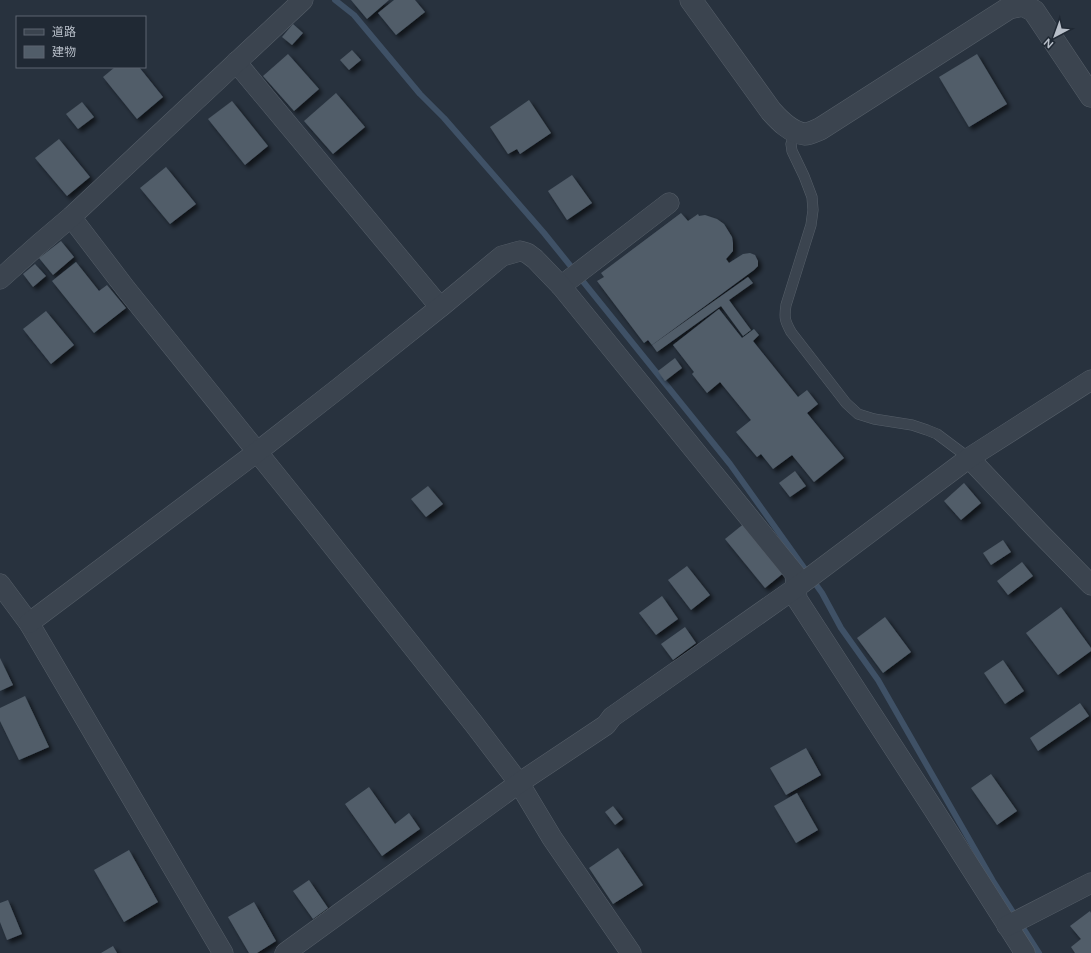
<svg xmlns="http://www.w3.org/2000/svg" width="1091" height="953" viewBox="0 0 1091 953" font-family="Figtree,'Noto Sans JP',sans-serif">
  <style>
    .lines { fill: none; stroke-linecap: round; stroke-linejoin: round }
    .stream { stroke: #3f5166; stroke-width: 6 }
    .building { fill: #515d69; filter: url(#shadow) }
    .service-casing { stroke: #565f69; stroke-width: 11 }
    .minor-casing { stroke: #565f69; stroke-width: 21 }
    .tertiary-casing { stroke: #565f69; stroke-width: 23 }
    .service { stroke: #3b444f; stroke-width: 10 }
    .minor { stroke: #3b444f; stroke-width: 20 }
    .tertiary { stroke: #3b444f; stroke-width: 22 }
  </style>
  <defs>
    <filter id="shadow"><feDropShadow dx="3.5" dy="3.5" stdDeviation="2" flood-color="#0009"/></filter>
  </defs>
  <rect width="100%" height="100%" fill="#28323e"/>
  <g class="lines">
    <!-- stream -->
    <polyline class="stream" points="335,0 354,15 420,94 444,118 544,233 730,464 822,593 841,628 878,680 993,881 1039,953"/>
  </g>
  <!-- building -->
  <g class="building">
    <polygon points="351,0 389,0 367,19"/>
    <polygon points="394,0 415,0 425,12 396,35 378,13"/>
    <polygon points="293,24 303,33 292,45 282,37"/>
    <polygon points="352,50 361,60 349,70 340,60"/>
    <polygon points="288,54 319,89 294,111 263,76"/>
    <polygon points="977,54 1007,104 969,127 939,77"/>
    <polygon points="115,67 139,67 163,97 137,119 103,77"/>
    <polygon points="336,93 365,127 333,154 304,121"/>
    <polygon points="529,100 551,133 520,154 517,149 508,154 490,127"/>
    <polygon points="232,101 268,146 245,165 208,119"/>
    <polygon points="82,102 94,117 78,129 66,114"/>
    <polygon points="59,139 90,177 67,196 35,158"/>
    <polygon points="166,167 196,204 170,224 140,188"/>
    <polygon points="572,175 592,203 567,220 548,191"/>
    <polygon points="681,213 688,221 698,214 699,216 705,215 717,219 724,224 732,237 733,243 733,251 726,259 729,263 743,254 750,253 755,255 758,261 758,266 754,270 652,345 648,340 644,343 597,281 604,277 601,273"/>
    <polygon points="61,241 74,257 53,275 39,258"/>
    <polygon points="76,262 99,291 107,285 126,308 94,333 52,281"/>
    <polygon points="35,264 46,276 33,287 23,274"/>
    <polygon points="748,277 753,283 729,300 751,330 743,336 721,306 657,352 652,345"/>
    <polygon points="719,309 742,338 754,329 759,335 753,341 798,397 807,390 818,404 807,413 844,458 814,482 792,455 773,469 761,454 757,457 736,432 751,420 720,382 707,393 692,374 694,372 673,345"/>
    <polygon points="46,311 74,345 51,364 23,329"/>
    <polygon points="675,358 682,368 665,381 658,371"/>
    <polygon points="795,471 806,486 790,497 779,483"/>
    <polygon points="964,483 981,503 961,520 944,501"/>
    <polygon points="428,486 443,504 426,517 411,499"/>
    <polygon points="746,522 786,571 765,588 725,539"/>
    <polygon points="1003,540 1011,552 991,565 983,553"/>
    <polygon points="1022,562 1033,576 1008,595 997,581"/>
    <polygon points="687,566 710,595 691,610 668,580"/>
    <polygon points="662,596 678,619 656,635 639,613"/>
    <polygon points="1061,607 1091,648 1091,651 1058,675 1026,633"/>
    <polygon points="885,617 911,652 883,673 857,638"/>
    <polygon points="685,627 696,643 673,660 661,644"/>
    <polygon points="0,658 13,685 0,691"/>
    <polygon points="1003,660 1024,691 1005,704 984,673"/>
    <polygon points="25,696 49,747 19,760 0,721 0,708"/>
    <polygon points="1080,703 1089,716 1038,751 1030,738"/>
    <polygon points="806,748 821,775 786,795 770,768"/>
    <polygon points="991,774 1017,811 997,825 971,788"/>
    <polygon points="369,787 395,824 409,813 420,829 382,856 345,804"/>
    <polygon points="797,793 818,830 796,843 774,806"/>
    <polygon points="613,806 623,819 615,825 605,812"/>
    <polygon points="618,848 643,885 613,904 589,868"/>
    <polygon points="129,850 158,902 124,922 94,870"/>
    <polygon points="309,880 328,908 313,919 293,891"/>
    <polygon points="8,900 22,934 7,940 0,922 0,903"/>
    <polygon points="254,902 276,941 257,953 249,953 228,917"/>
    <polygon points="1090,911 1091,913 1091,953 1075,953 1071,947 1081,939 1070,926"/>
    <polygon points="113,946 117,953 101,953"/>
  </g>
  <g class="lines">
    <defs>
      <path id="service" d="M795,132L791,144L792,151L804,176L812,197L813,210L811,225L786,305C784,318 785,321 791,332L846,403L858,414L874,419L912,425L927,430L937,434L969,458"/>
      <g id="minor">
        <polyline points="236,62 440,307"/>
        <polyline points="71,217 126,289 308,515 474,724 519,783 552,838 631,953"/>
        <polyline points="0,279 38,245 71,217 303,0"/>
        <polyline points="561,286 669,203"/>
        <polyline points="969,458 1039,532 1091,585"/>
        <polyline points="0,584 29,623 223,953"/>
        <polyline points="29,623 257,452 339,388 443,305 502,256 520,251 527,253 535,259 561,286 795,574 797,599 934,810 1025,953"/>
        <polyline points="1007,926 1091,883"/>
        <polyline points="285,953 519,783 606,725 612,717 797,587 969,458 1091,380"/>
      </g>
      <path id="tertiary" d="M691,0L771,111C779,120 791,133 805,134C809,134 815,131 820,129L1009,8L1023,5L1034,11L1091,96"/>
    </defs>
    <!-- service casing -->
    <use href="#service" class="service-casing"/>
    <!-- minor casing -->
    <use href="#minor" class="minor-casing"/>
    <!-- tertiary casing -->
    <use href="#tertiary" class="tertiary-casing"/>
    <!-- service -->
    <use href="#service" class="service"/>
    <!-- minor -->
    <use href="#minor" class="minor"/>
    <!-- tertiary -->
    <use href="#tertiary" class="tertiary"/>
  </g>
  <!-- legend -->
  <rect x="16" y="16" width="130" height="52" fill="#202934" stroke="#5d6570"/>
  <rect x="24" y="29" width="20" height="6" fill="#3b444f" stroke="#5d6570"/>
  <text x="52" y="36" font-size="12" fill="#b8bfc9">道路</text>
  <rect x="24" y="46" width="20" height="12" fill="#515d69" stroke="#5d6570"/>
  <text x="52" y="56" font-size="12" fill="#b8bfc9">建物</text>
  <!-- north arrow -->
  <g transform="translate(1055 36) rotate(221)" stroke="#202934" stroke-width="3" paint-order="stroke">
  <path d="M0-3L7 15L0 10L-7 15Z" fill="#b8bfc9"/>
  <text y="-6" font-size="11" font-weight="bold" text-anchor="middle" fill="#b8bfc9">N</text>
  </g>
</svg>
